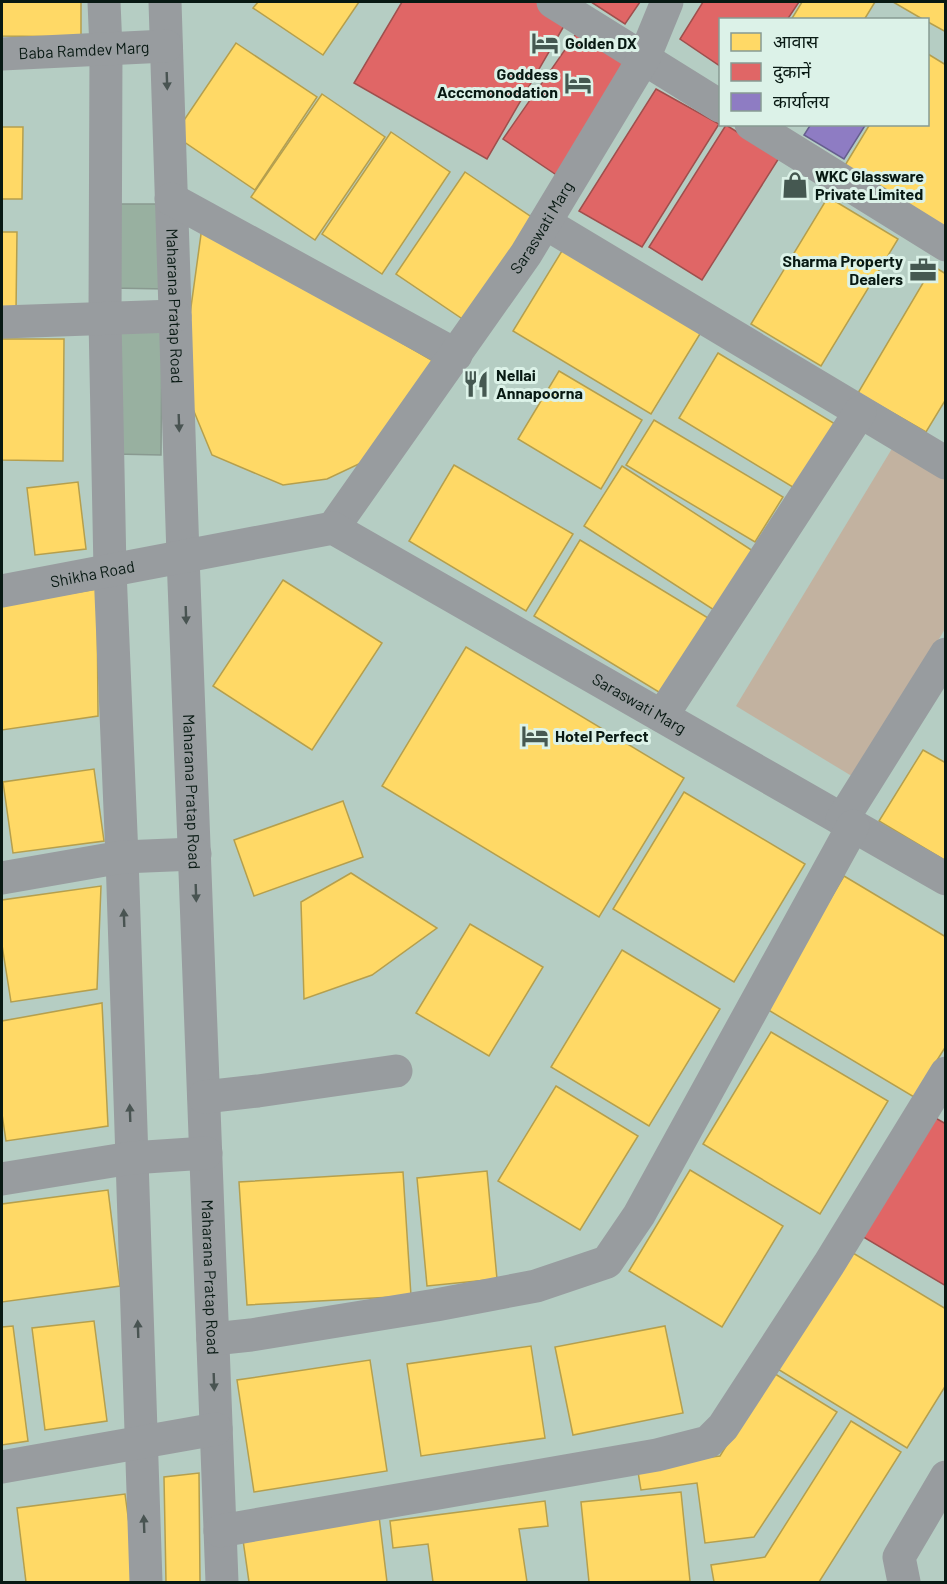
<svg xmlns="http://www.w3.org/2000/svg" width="947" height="1584" viewBox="0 0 947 1584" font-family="Barlow,'Noto Sans Devanagari',sans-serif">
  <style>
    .green { fill: #c2b2a0 }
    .homes { fill: #ffd966; stroke: #b59f4d; stroke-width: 1.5 }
    .shops { fill: #e06666; stroke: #9f4f4d; stroke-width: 1.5 }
    .offices { fill: #8e7cc3; stroke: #665e8e; stroke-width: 1.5 }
    .building { fill: #98b0a0; stroke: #899990; stroke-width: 1.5 }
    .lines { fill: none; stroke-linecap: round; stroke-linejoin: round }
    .minor { stroke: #989c9f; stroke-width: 33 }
    .oneway { fill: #495452 }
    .labels { text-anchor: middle; stroke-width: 6; stroke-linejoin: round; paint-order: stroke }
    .poi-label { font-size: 16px; font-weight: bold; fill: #081913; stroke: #dcf2e8; text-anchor: start }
    .street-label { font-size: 16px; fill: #081913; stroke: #dcf2e8 }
  </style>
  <rect width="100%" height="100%" fill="#b5cdc3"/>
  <!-- green -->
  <polygon class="green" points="893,447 945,479 945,629 855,778 736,706"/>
  <!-- homes -->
  <g class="homes">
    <polygon points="2,2 81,2 81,37 2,36"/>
    <polygon points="258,2 359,2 323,55 253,8"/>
    <polygon points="802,2 875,2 864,20 791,20"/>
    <polygon points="893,2 946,2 946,32 928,22 928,20 924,20"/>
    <polygon points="236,43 317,97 255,190 174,135"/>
    <polygon points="928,54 946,65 946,229 844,167 870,124 928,124"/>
    <polygon points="322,94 385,137 315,240 251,197"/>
    <polygon points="2,127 23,127 22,199 2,199"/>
    <polygon points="391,132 450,172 382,274 322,234"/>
    <polygon points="465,172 533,218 464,320 396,274"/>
    <polygon points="828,197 898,239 821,366 751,324"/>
    <polygon points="202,227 440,365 378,455 327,479 283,485 212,455 181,380"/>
    <polygon points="2,232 17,232 16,312 2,312"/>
    <polygon points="565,246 703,329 651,414 513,331"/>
    <polygon points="933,266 946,274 946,399 926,432 858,393"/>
    <polygon points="2,339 64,339 63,461 2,460"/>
    <polygon points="718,353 835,424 796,489 679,418"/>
    <polygon points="559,371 642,420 601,489 518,439"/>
    <polygon points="654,420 783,497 755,542 626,465"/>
    <polygon points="454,465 573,534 526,611 409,541"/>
    <polygon points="622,466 753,551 714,610 584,526"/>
    <polygon points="78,482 86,549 35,555 27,488"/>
    <polygon points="580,540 713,621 667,697 534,616"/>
    <polygon points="283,580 382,643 312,750 213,686"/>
    <polygon points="97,589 98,716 2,730 2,605"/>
    <polygon points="466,647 684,778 599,917 382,786"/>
    <polygon points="923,750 946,763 946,861 879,821"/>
    <polygon points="94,769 104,841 13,853 3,782"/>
    <polygon points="684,792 805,864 734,982 613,909"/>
    <polygon points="343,801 363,857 254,896 234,840"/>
    <polygon points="351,873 437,928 372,975 304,999 301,902"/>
    <polygon points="844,876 946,937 946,1046 914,1097 765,1008"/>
    <polygon points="101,886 97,989 11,1002 2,945 2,900"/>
    <polygon points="470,924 543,967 489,1056 416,1013"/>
    <polygon points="622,950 720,1009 649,1126 551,1067"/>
    <polygon points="102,1003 108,1126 6,1141 2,1114 2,1021"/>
    <polygon points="771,1032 888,1101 820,1214 703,1144"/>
    <polygon points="556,1086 638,1136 580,1230 498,1181"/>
    <polygon points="690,1170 783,1226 722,1327 629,1271"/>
    <polygon points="487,1171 497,1279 427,1286 417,1178"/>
    <polygon points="403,1172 411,1296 247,1305 239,1182"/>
    <polygon points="108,1190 120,1286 2,1302 2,1204"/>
    <polygon points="848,1250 946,1309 946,1385 907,1448 776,1368"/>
    <polygon points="94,1321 107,1421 45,1430 32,1328"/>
    <polygon points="13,1326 28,1441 2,1445 2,1327"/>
    <polygon points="665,1326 683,1413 573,1435 555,1347"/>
    <polygon points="531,1346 545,1438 421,1456 407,1364"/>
    <polygon points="370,1360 387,1471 254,1492 237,1380"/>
    <polygon points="772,1372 837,1412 754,1537 705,1543 697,1483 641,1490 637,1466 720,1456"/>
    <polygon points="851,1421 901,1452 819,1582 714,1582 711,1565 765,1557"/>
    <polygon points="199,1473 200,1582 166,1582 164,1477"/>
    <polygon points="681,1492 690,1581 589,1582 581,1502"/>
    <polygon points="125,1494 137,1582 26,1582 17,1508"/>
    <polygon points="545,1501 548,1526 519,1529 527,1582 433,1582 428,1544 393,1548 390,1521"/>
    <polygon points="379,1516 387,1582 249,1582 242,1533"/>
  </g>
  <!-- shops -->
  <g class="shops">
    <polygon points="402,2 539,2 568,19 487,159 354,83"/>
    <polygon points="591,2 640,2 625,24"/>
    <polygon points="703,2 799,2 787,20 720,20 720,66 680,39"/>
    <polygon points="578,31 634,70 561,178 503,139"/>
    <polygon points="656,89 719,124 642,247 579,211"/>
    <polygon points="726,125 779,158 702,280 649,247"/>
    <polygon points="932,1116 946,1124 946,1286 860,1235"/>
  </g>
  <!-- offices -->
  <polygon class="offices" points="811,124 866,124 844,159 804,135"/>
  <!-- building -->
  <g class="building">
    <polygon points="111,204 168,204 167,289 110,288"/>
    <polygon points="116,328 162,328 161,455 115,454"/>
  </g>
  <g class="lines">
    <!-- minor -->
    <g class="minor">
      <polyline points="104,2 106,49 105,319 110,570 122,857 146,1582"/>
      <path id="s1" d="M165,2L183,556L222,1582"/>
      <polyline points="553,2 720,106"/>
      <path id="s2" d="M2,54L166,46"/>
      <polyline points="751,124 946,245"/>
      <polyline points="171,199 456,355"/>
      <polyline points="545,223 946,463"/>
      <polyline points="2,322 175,316"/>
      <path id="s3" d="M333,528L526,254L644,58L667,2"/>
      <path id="s4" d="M2,591L333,528L946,879"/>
      <polyline points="662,716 860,412"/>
      <polyline points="842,820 946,654"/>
      <polyline points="2,878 122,857 195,854"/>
      <polyline points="204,1097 258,1091 396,1071"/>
      <polyline points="2,1179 131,1158 206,1153"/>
      <polyline points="213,1339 251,1335 436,1305 536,1286 607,1262 639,1215 853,826"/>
      <polyline points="2,1467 216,1429"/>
      <polyline points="220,1531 657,1455 708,1442 723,1427 829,1264 946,1073"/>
      <polyline points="904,1582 899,1557 946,1477"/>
    </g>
  </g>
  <!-- one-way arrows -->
  <defs><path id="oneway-solid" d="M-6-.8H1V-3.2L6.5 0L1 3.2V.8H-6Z" transform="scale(1.5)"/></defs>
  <g class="oneway">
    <use href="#oneway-solid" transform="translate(167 81) rotate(88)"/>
    <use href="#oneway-solid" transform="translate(179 423) rotate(88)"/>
    <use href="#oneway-solid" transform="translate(186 615) rotate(88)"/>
    <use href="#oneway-solid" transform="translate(196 893) rotate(88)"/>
    <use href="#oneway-solid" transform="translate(124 918) rotate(-92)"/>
    <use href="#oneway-solid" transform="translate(130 1113) rotate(-92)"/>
    <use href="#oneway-solid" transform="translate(138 1329) rotate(-92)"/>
    <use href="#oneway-solid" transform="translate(214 1382) rotate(88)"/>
    <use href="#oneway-solid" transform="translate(144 1524) rotate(-92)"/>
  </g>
  <!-- icons -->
  <defs>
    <symbol id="hotel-bare" viewBox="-9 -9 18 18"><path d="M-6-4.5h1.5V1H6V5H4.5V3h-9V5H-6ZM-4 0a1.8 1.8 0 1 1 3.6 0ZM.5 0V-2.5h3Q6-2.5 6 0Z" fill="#455851" stroke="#dcf2e8" stroke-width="2.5" paint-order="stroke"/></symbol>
    <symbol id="shop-bare" viewBox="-9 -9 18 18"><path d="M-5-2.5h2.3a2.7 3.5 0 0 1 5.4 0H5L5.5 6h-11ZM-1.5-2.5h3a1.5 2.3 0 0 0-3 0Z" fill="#455851" stroke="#dcf2e8" stroke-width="2.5" paint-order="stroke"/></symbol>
    <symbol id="office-bare" viewBox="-9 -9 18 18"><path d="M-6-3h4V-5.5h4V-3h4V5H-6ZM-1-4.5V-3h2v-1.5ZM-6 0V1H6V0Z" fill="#455851" stroke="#dcf2e8" stroke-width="2.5" paint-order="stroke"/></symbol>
    <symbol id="restaurant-bare" viewBox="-9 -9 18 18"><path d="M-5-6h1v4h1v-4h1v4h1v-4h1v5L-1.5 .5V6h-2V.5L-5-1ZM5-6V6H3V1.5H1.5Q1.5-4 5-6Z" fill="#455851" stroke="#dcf2e8" stroke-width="2.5" paint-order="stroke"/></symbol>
  </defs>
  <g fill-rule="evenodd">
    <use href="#hotel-bare" x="526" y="24" width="38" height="38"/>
    <use href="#hotel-bare" x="559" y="64" width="38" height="38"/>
    <use href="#shop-bare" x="776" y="166" width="38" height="38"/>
    <use href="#office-bare" x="904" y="251" width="38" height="38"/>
    <use href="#restaurant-bare" x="457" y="365" width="38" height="38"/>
    <use href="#hotel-bare" x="516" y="717" width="38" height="38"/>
  </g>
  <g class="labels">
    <!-- poi labels -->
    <g class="poi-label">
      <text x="565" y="49">Golden DX</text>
      <text x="558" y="80" text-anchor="end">Goddess<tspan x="558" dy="18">Acccmonodation</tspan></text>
      <text x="815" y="182">WKC Glassware<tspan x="815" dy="18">Private Limited</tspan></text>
      <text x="903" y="267" text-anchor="end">Sharma Property<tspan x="903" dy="18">Dealers</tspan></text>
      <text x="496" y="381">Nellai<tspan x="496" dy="18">Annapoorna</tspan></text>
      <text x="555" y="742">Hotel Perfect</text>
    </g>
    <!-- street labels -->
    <g class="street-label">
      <text dy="6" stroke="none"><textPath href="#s2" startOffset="82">Baba Ramdev Marg</textPath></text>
      <text dy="6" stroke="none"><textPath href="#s3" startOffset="366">Saraswati Marg</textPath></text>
      <text dy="6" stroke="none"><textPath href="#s1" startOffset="304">Maharana Pratap Road</textPath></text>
      <text dy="6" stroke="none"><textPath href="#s4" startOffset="92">Shikha Road</textPath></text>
      <text dy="6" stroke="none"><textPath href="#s4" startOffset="690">Saraswati Marg</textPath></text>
      <text dy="6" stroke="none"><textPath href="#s1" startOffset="790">Maharana Pratap Road</textPath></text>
      <text dy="6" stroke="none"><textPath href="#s1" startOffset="1276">Maharana Pratap Road</textPath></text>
    </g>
  </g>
  <!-- border -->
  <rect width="947" height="1584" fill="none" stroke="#081913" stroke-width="6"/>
  <!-- legend -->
  <rect x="719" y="18" width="210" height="108" fill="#dcf2e8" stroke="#879b93" stroke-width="1.5"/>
  <rect x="731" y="33" width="30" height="18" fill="#ffd966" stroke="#879b93" stroke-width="1.5"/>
  <text x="773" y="48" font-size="18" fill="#081913">आवास</text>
  <rect x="731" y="63" width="30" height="18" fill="#e06666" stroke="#879b93" stroke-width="1.5"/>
  <text x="773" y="78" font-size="18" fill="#081913">दुकानें</text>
  <rect x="731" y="93" width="30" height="18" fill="#8e7cc3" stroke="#879b93" stroke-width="1.5"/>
  <text x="773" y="108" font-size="18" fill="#081913">कार्यालय</text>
</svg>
